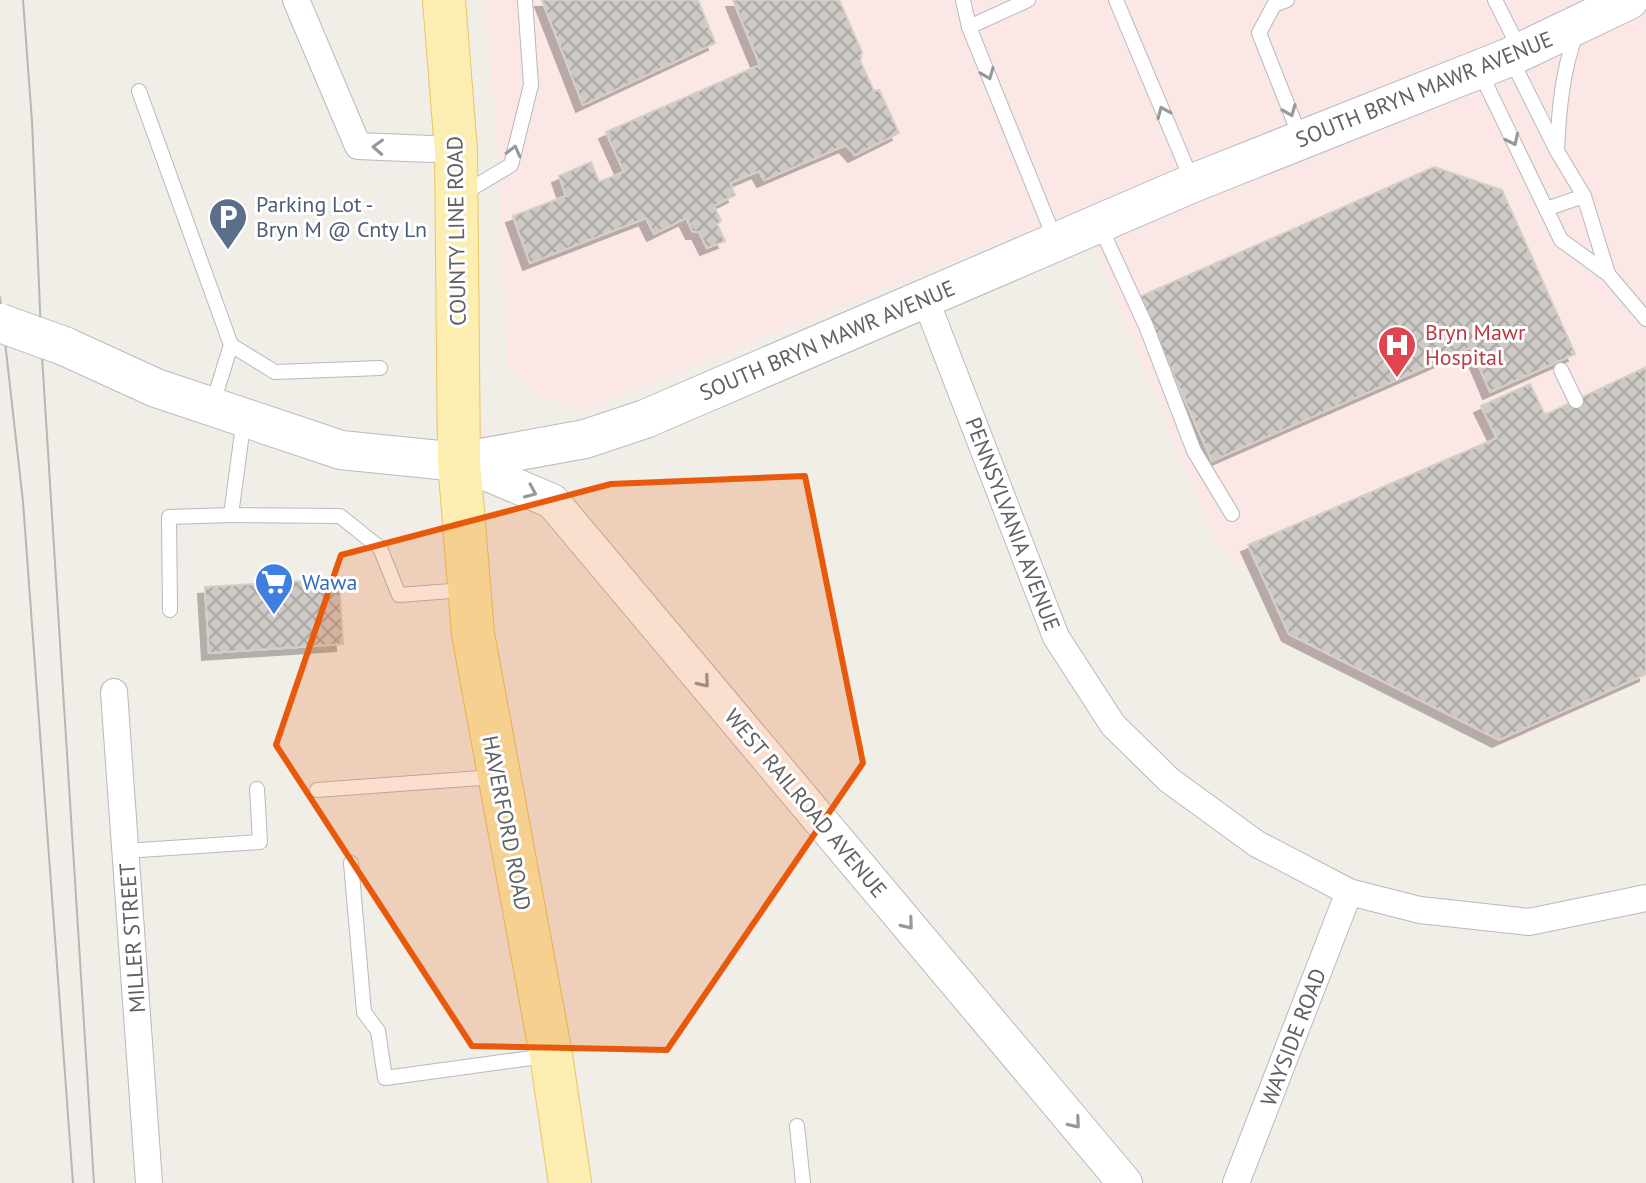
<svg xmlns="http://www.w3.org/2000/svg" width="1646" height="1183" viewBox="0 0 1646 1183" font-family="'PT Sans',sans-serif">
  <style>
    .medical { fill: #fbe7e5 }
    .building { fill: url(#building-cross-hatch); stroke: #d4cfc5; stroke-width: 2; filter: url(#shadow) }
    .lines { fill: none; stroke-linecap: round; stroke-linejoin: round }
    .service-casing { stroke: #b7b9bc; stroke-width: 16 }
    .minor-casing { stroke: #b7b9bc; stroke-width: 28 }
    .tertiary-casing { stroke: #b7b9bc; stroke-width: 36 }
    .secondary-casing { stroke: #b8bbbf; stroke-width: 40 }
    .primary-casing { stroke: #ebc465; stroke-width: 44 }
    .service { stroke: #fff; stroke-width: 14 }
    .minor { stroke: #fff; stroke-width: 26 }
    .tertiary { stroke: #fff; stroke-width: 34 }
    .secondary { stroke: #fff; stroke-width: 38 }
    .primary { stroke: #fbeeb0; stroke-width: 42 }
    .tram { stroke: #b5b6b6; stroke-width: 2 }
    .secondary-bridge-casing { stroke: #b8bbbf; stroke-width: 40; stroke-linecap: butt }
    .secondary-bridge { stroke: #fff; stroke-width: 38 }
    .oneway { stroke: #96999c }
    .marked { fill: #e8590c; fill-opacity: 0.2; stroke: #e8590c; stroke-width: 6; stroke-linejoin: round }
    .labels { text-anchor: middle; stroke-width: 6; stroke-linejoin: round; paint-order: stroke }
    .street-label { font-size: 22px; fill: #5e6266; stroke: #fff }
    .service-label { font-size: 22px; fill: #4e5e75; stroke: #fff; text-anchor: start }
    .health-label { font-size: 22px; fill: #be3a42; stroke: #fff; text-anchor: start }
    .shop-label { font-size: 22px; fill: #366cbe; stroke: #fff; text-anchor: start }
  </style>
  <defs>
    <pattern id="building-cross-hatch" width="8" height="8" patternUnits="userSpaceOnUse" patternTransform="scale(2)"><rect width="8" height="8" fill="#cdcac6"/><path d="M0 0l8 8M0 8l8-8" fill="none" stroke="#aaa7a5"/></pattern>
    <filter id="shadow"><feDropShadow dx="-7" dy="7" stdDeviation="0" flood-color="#0004"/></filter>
  </defs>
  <rect width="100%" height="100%" fill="#f0eee7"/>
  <!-- medical -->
  <polygon class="medical" points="484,0 1646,0 1646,679 1513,741 1497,745 1279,640 1247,563 1238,567 1213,536 1079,210 582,411 534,393 508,365 495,115"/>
  <!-- building -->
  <g class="building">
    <polygon points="542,0 698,0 715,43 583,105"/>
    <polygon points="733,0 839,0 862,52 860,61 874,91 879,90 899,133 855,155 846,145 764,180 759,171 730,183 735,195 714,206 721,221 717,224 725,241 707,248 699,232 693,232 686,218 654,234 646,218 530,263 513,216 566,196 559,176 591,162 599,182 624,172 606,132 760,65"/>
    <polygon points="1434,167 1502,190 1575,354 1490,392 1471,347 1212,461 1139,297"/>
    <polygon points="1646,367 1646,674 1499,740 1289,634 1248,545 1497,438 1481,406 1530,384 1545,415"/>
    <polygon points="339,579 343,644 209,653 205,587"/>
  </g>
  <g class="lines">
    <defs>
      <g id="service">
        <polyline points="963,0 969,27 1056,242"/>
        <polyline points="1116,0 1193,183"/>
        <polyline points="1287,0 1274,5 1259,33 1301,139"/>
        <polyline points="1495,0 1521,52"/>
        <polyline points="969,27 1028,0"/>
        <polyline points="1510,57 1557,151 1584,196 1608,274"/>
        <polyline points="1480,72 1561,240 1608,274 1646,319"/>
        <polyline points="139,91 231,345 212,406"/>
        <path d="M1557,150C1559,110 1562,72 1576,34"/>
        <polyline points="464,193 511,165 531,85 525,0"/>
        <polyline points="1546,209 1584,196"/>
        <polyline points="1099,224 1146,326 1194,451 1232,514"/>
        <polyline points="231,345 275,372 380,368"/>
        <polyline points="1561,370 1576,401"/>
        <polyline points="244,418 231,515 340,516 380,548 399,595 464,590"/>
        <polyline points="170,610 169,517 231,515"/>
        <polyline points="317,790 494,777"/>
        <polyline points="125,851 260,842 257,789"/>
        <polyline points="351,863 364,1012 378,1031 385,1078 546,1056"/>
        <polyline points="797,1126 803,1183"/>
      </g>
      <g id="minor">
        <polyline points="296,0 358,146 456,150"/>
        <polyline points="925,298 1056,637 1113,725 1169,780 1257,844 1349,892 1420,910 1529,922 1646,898"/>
        <polyline points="114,692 149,1183"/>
        <polyline points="1236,1183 1349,892"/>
      </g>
      <polyline id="tertiary" points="459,462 552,501 1125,1183"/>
      <polyline id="secondary" points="64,346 156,388 341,450 459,462 585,439 645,419 1193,183 1510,57 1629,0"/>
      <polyline id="primary" points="444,0 456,150 459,462 473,634 551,1055 570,1183"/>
    </defs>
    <!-- service casing -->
    <use href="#service" class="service-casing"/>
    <!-- minor casing -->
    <use href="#minor" class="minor-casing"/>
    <!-- tertiary casing -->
    <use href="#tertiary" class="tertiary-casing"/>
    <!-- secondary casing -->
    <use href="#secondary" class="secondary-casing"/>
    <!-- primary casing -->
    <use href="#primary" class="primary-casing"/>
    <!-- service -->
    <use href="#service" class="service"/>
    <!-- minor -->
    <use href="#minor" class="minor"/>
    <!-- tertiary -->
    <use href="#tertiary" class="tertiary"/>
    <!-- secondary -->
    <use href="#secondary" class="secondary"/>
    <!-- primary -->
    <use href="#primary" class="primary"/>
    <!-- tram -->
    <g class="tram">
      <polyline points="23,0 32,121 42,356 94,1183"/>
      <polyline points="0,297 23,502 73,1183"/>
    </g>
    <defs>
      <polyline id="secondary-bridge" points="0,323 64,346"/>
    </defs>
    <!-- secondary-bridge casing -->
    <use href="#secondary-bridge" class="secondary-bridge-casing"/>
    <!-- secondary-bridge -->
    <use href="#secondary-bridge" class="secondary-bridge"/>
  </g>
  <!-- one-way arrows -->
  <defs><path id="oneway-chevron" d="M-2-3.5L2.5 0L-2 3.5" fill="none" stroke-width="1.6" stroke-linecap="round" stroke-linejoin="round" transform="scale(2)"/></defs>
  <g class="oneway">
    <use href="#oneway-chevron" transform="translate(988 74) rotate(68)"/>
    <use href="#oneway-chevron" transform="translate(1290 111) rotate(68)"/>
    <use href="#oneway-chevron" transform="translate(1163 112) rotate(-113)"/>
    <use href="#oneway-chevron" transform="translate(1513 140) rotate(64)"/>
    <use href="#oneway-chevron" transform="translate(378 147) rotate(-177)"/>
    <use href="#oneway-chevron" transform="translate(514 151) rotate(-76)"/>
    <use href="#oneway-chevron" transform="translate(531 492) rotate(23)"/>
    <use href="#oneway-chevron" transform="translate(704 682) rotate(50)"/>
    <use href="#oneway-chevron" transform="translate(908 924) rotate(50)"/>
    <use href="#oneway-chevron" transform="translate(1075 1123) rotate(50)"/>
  </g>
  <!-- marked area -->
  <path class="marked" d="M805,476L863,763L667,1050L472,1046L276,745L341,555L611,484Z"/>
  <!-- icons -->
  <defs>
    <symbol id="parking-pin" viewBox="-11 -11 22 30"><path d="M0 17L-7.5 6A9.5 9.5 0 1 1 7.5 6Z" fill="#5c6f8a" stroke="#fff"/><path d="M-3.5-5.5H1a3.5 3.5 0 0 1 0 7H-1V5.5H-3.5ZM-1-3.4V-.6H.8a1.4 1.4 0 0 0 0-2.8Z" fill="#fff"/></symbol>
    <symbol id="hospital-pin" viewBox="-11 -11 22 30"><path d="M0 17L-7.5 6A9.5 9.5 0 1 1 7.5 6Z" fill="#e0444e" stroke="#fff"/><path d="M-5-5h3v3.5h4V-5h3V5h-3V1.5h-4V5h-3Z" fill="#fff"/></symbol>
    <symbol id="supermarket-pin" viewBox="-11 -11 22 30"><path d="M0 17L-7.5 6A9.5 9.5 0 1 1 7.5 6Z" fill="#3f7fe0" stroke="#fff"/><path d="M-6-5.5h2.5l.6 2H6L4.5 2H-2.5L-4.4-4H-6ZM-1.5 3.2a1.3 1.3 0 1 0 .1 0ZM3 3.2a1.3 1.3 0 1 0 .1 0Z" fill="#fff"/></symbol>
  </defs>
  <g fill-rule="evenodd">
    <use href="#parking-pin" x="206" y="195" width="44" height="60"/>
    <use href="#hospital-pin" x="1375" y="323" width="44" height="60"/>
    <use href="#supermarket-pin" x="252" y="560" width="44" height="60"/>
  </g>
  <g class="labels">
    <!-- street labels -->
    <g class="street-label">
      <text transform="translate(1424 89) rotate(-22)" y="8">SOUTH BRYN MAWR AVENUE</text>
      <text transform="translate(456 231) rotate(-91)" y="8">COUNTY LINE ROAD</text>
      <text transform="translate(827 340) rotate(-23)" y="8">SOUTH BRYN MAWR AVENUE</text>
      <text transform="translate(1013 524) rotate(69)" y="8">PENNSYLVANIA AVENUE</text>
      <text transform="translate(806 803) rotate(50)" y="8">WEST RAILROAD AVENUE</text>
      <text transform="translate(507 823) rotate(79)" y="8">HAVERFORD ROAD</text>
      <text transform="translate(132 938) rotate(-94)" y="8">MILLER STREET</text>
      <text transform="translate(1293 1037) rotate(-69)" y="8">WAYSIDE ROAD</text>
    </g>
    <!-- service labels -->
    <g class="service-label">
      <text x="256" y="212">Parking Lot -<tspan x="256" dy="25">Bryn M @ Cnty Ln</tspan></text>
    </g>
    <!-- health labels -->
    <g class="health-label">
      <text x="1425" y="340">Bryn Mawr<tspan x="1425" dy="25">Hospital</tspan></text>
    </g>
    <!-- shop labels -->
    <g class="shop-label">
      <text x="302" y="590">Wawa</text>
    </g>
  </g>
</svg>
